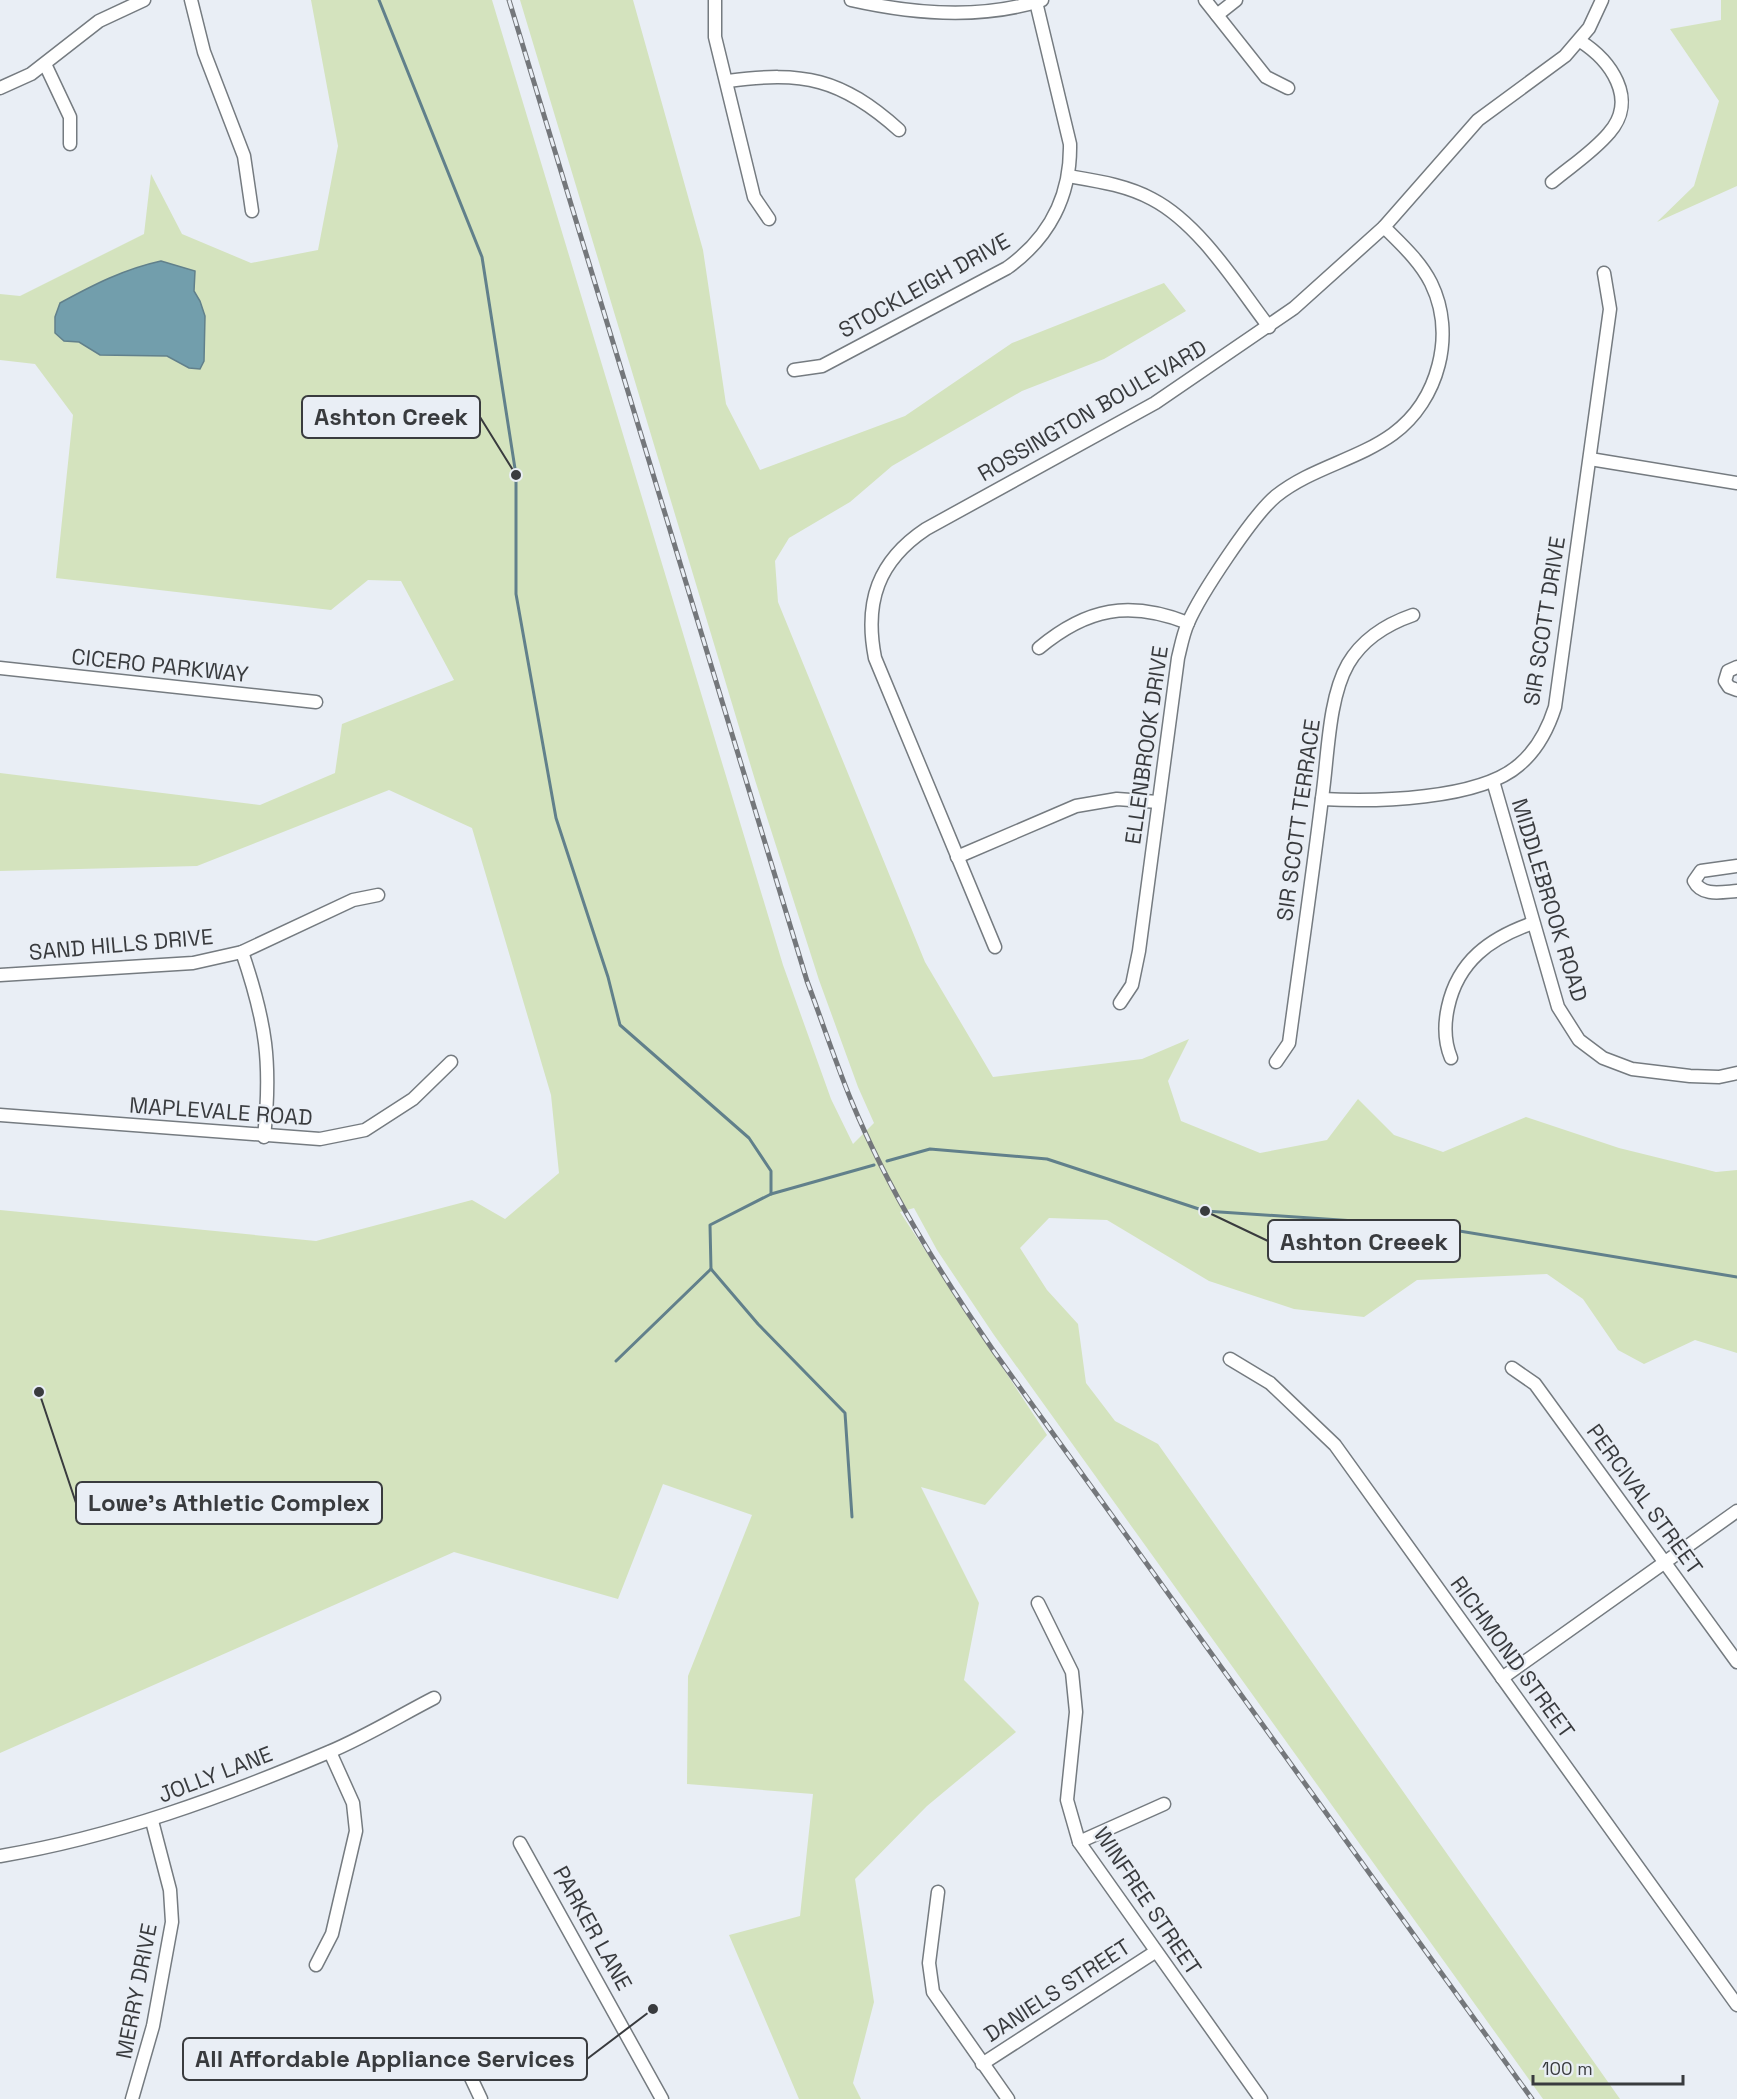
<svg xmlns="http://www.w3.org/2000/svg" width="1737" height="2099" viewBox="0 0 1737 2099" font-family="'Space Grotesk',sans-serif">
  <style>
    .green { fill: #d4e3be }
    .water { fill: #729eac; stroke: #61808b; stroke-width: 1.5 }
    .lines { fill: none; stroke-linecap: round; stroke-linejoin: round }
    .stream { stroke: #61808b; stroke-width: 3 }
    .minor-casing { stroke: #757b80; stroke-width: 15 }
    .minor { stroke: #fff; stroke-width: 12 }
    .rail-casing { stroke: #74777b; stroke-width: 5 }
    .rail { stroke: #e9eef5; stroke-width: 3; stroke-dasharray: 9; stroke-linecap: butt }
    .labels { text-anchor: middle; stroke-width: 4.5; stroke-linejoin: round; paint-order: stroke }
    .street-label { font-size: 22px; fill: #393b3e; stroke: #e9eef5 }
    .leader { fill: none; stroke: #393b3e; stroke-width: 2 }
    .callout-dot { fill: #393b3e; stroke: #e9eef5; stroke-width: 2 }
    .callout { fill: #e9eef5; stroke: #393b3e; stroke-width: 2 }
    .callout-label { font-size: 24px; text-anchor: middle; font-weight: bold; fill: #393b3e }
  </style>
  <rect width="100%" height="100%" fill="#e9eef5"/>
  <!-- green -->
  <g class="green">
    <polygon points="311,0 492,0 783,965 831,1099 853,1144 874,1123 858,1087 819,980 755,780 520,0 633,0 703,250 726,404 760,470 905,416 1012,343 1164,283 1186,311 1104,359 1022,391 892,466 850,502 789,538 775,561 778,602 925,962 993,1077 1142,1059 1189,1039 1168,1081 1181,1121 1260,1153 1327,1140 1358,1099 1394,1135 1443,1152 1526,1117 1619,1148 1716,1172 1737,1170 1737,1353 1695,1340 1644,1364 1618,1350 1583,1299 1547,1274 1417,1280 1364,1317 1294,1309 1209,1281 1107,1220 1049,1218 1020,1248 1047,1290 1078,1324 1086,1383 1115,1421 1158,1444 1620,2099 1543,2099 994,1335 937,1250 914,1208 900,1212 1047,1435 985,1505 921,1487 979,1603 964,1680 1016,1732 927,1806 855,1879 874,2002 853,2083 861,2099 799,2099 729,1935 800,1916 813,1794 687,1784 688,1676 752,1515 663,1484 618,1599 454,1552 0,1753 0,1210 316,1241 472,1200 505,1219 559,1173 551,1095 472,828 389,790 197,866 0,871 0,773 260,805 335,773 342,724 454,680 401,581 368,580 331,610 56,578 73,415 35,364 0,360 0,294 20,296 144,234 151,174 182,234 251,263 318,250 338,146"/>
    <polygon points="1721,0 1737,0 1737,186 1657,222 1694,186 1719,101 1670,29 1721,20"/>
  </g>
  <!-- water -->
  <path class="water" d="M161,261L195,271L194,291L200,301L205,316L204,361L200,369L189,368L167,356L100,355L79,342L64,341L55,333V317L60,303C93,285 124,269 161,261Z"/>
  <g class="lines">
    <!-- stream -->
    <g class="stream">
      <polyline points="379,0 482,257 516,475 516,594 556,818 608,977 620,1025 749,1138 771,1171 771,1194"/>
      <polyline points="887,1161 930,1149 1047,1159 1205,1211 1429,1226 1737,1277"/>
      <polyline points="711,1269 758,1324 845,1413 852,1517"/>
      <polyline points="616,1361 711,1269 710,1225 771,1194 874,1165"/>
    </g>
    <defs>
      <g id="minor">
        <polyline points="191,0 204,52 244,156 252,211"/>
        <polyline points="715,0 715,37 754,197 769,219"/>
        <path d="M851,0C913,14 981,20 1042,0"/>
        <polyline points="1205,0 1266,77 1288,88"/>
        <polyline points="1217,15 1236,0"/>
        <polyline points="45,64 70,117 70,144"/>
        <path d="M728,81C803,71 841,78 899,130"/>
        <polyline points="0,88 31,74 99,21 144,0"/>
        <path d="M1068,176C1097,181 1126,185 1152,199C1200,224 1237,285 1269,327"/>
        <path d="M1552,182C1571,166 1593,152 1609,133C1639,99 1610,60 1580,41"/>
        <path d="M794,370L822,366L1007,268C1049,238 1071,196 1070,144L1036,2"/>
        <polyline points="1590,459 1737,483"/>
        <path d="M1039,648C1087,608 1129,600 1188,623"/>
        <polyline points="1737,667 1728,671 1725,681 1729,687 1737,690"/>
        <polyline points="0,668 316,702"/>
        <polyline points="1493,781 1558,1007 1579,1040 1603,1058 1632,1069 1690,1076 1719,1077 1737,1073"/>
        <path d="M1322,799C1374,802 1479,800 1519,765C1537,750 1548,729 1555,707L1610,309L1604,273"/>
        <polyline points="957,857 1076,806 1117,799 1158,802"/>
        <path d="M1737,866L1701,871L1694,881C1702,897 1722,892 1737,891"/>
        <path d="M995,947L875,658C864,602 878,561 926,529L1155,403L1294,308L1384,227L1478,120L1565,56L1589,28L1602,0"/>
        <path d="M242,952C266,1022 272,1063 264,1137"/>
        <polyline points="0,975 193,963 242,952 353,900 378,895"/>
        <path d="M1120,1003L1132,985L1139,951L1178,658C1181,646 1183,634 1188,623C1200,595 1253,515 1276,496C1311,468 1357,460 1393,434C1439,400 1456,334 1431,283C1420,261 1401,244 1384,227"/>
        <path d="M1451,1058C1444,1041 1444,1025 1448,1007C1458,961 1490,938 1533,923"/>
        <path d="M1276,1062L1289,1043C1300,961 1312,880 1322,798C1328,758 1328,699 1348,664C1362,640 1387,624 1413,615"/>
        <polyline points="0,1115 320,1139 365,1130 413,1099 451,1062"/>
        <polyline points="1230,1359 1270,1383 1335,1445 1737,2005"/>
        <polyline points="1512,1368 1535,1384 1737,1662"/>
        <polyline points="1038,1603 1072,1672 1076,1712 1067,1800 1079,1842 1261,2099"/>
        <polyline points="1502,1678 1737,1511"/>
        <polyline points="1079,1842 1164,1804"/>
        <polyline points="520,1843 662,2099"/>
        <path d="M0,1856C114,1837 223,1797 329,1752C365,1737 399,1716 434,1698"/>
        <polyline points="938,1892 929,1963 933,1992 1008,2099"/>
        <polyline points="316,1965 332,1934 356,1831 353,1803 330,1752"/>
        <polyline points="456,2046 481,2099"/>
        <polyline points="982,2064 1155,1952"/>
        <polyline points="132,2099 153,2026 172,1922 170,1890 152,1821"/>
      </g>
    </defs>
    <!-- minor casing -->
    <use href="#minor" class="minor-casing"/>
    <!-- minor -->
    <use href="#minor" class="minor"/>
    <defs>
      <path id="rail" d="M509,0L807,981C822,1021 835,1061 851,1100C888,1190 940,1273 995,1353L1532,2099"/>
    </defs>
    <!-- rail casing -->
    <use href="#rail" class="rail-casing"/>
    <!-- rail -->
    <use href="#rail" class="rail"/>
  </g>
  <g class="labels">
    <!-- street labels -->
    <g class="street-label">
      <text transform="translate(924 285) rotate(-29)" y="8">STOCKLEIGH DRIVE</text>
      <text transform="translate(1092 410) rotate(-30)" y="8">ROSSINGTON BOULEVARD</text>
      <text transform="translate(1544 621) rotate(-81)" y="8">SIR SCOTT DRIVE</text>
      <text transform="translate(160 665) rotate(6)" y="8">CICERO PARKWAY</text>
      <text transform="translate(1146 745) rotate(-82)" y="8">ELLENBROOK DRIVE</text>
      <text transform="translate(1298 820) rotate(-82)" y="8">SIR SCOTT TERRACE</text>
      <text transform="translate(1550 900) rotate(73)" y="8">MIDDLEBROOK ROAD</text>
      <text transform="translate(121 944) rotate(-5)" y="8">SAND HILLS DRIVE</text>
      <text transform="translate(221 1111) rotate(4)" y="8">MAPLEVALE ROAD</text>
      <text transform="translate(1645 1499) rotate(54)" y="8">PERCIVAL STREET</text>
      <text transform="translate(1513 1657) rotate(54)" y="8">RICHMOND STREET</text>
      <text transform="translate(215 1774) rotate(-21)" y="8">JOLLY LANE</text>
      <text transform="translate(1148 1901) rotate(56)" y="8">WINFREE STREET</text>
      <text transform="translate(593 1928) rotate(61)" y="8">PARKER LANE</text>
      <text transform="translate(1057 1990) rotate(-33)" y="8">DANIELS STREET</text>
      <text transform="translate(136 1991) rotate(-79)" y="8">MERRY DRIVE</text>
    </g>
  </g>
  <!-- callouts -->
  <path class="leader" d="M516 475L480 417M1205 1211L1268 1241M39 1392L76 1503M653 2009L587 2059"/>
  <g class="callout-dot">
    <circle cx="516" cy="475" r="6"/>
    <circle cx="1205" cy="1211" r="6"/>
    <circle cx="39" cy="1392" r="6"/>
    <circle cx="653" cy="2009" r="6"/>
  </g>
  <g class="callout">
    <rect x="302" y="396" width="178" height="42" rx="6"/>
    <rect x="1268" y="1220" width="192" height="42" rx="6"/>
    <rect x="76" y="1482" width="306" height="42" rx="6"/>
    <rect x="183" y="2038" width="404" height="42" rx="6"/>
  </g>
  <g class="callout-label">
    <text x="391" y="425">Ashton Creek</text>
    <text x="1364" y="1250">Ashton Creeek</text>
    <text x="229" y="1511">Lowe's Athletic Complex</text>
    <text x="385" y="2067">All Affordable Appliance Services</text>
  </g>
  <!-- scale -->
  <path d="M1533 2075v9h150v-9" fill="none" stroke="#393b3e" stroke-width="3"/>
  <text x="1542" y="2075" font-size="18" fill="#393b3e" stroke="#e9eef5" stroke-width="4.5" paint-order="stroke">100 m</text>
</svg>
